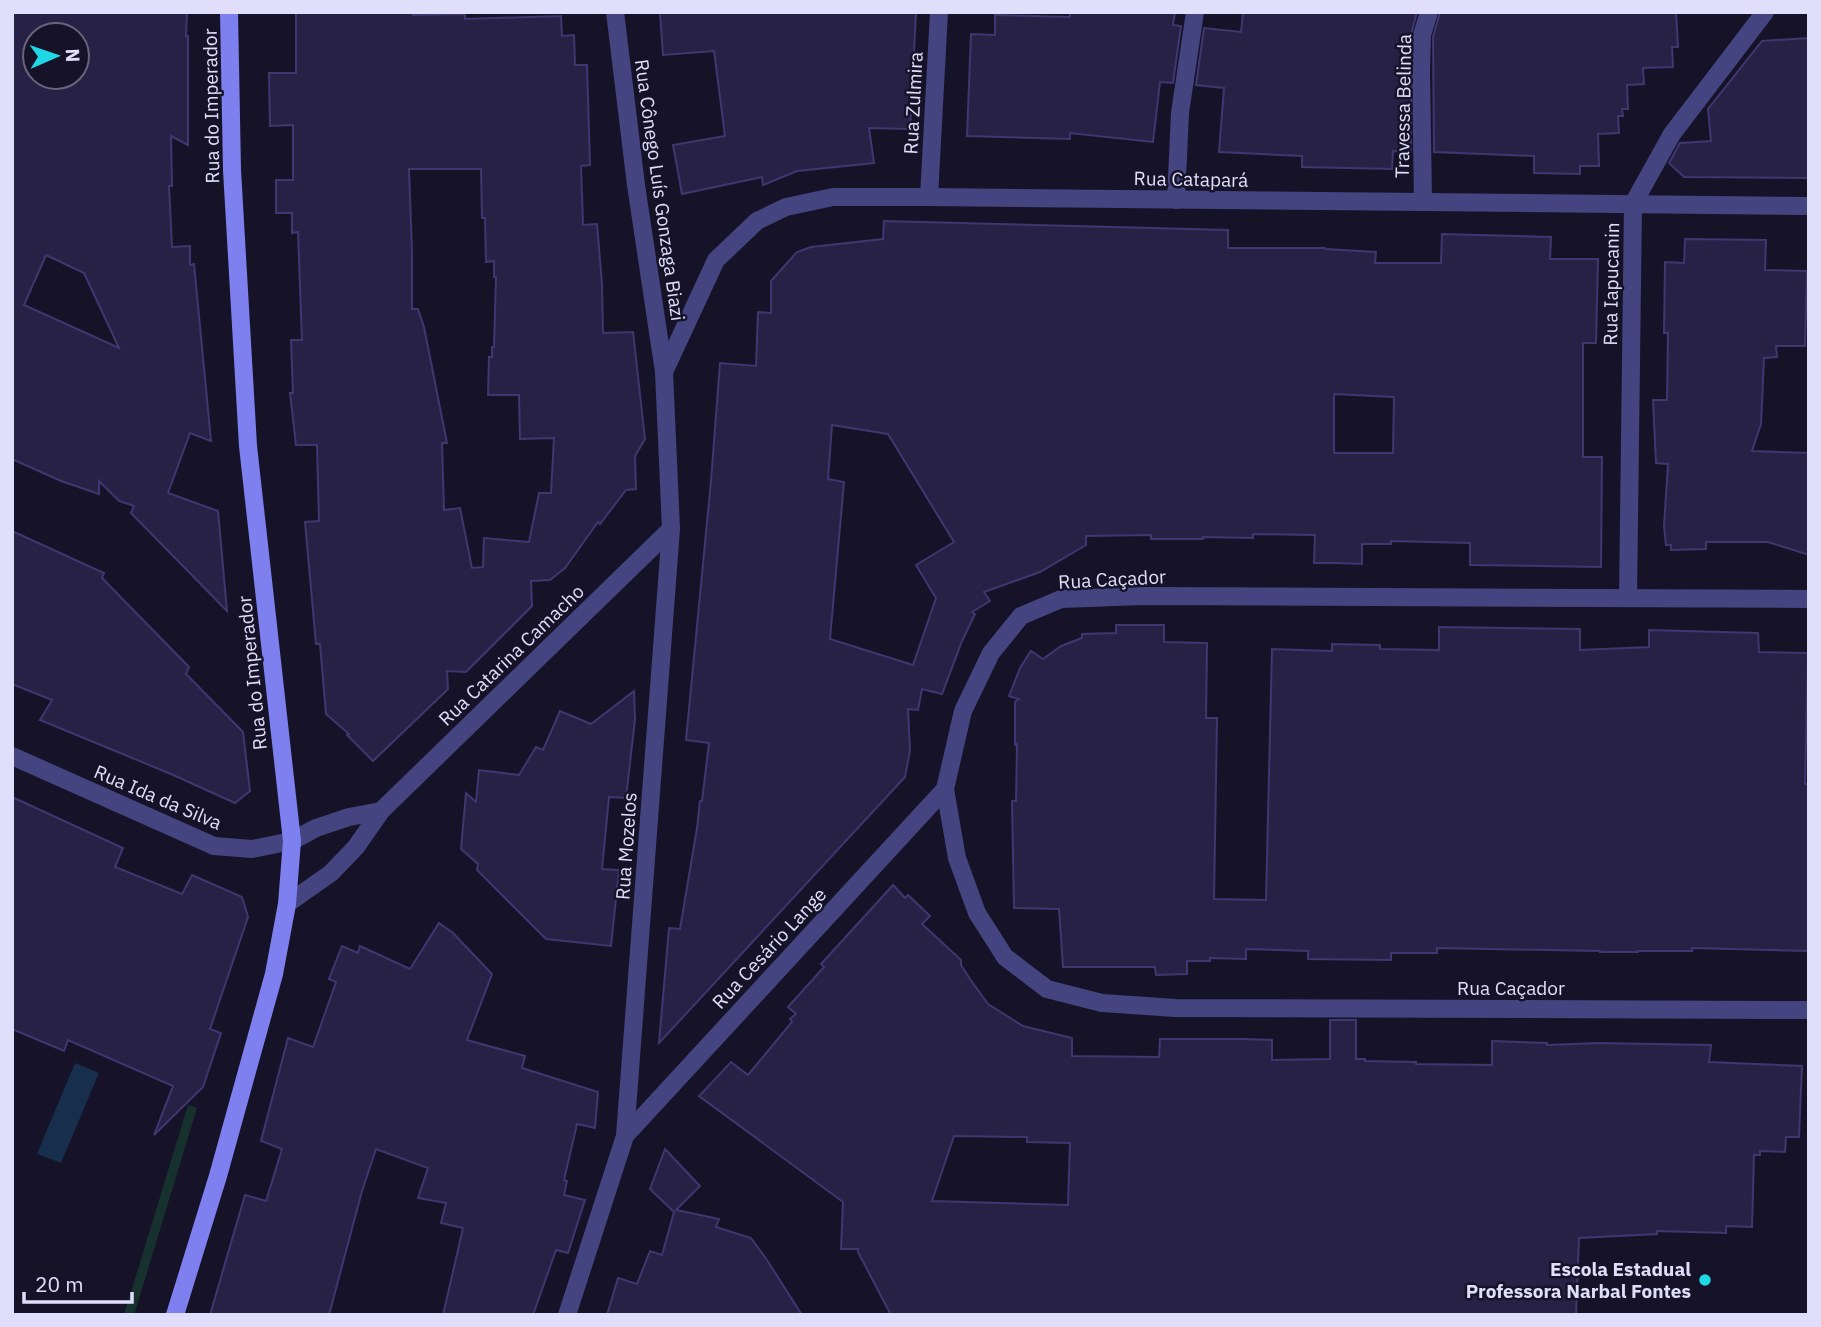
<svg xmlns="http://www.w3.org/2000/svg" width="1821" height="1327" viewBox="0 0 1821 1327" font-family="'IBM Plex Sans',sans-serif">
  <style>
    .green { fill: #17312f }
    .water { fill: #172e4d }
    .building { fill: #282146; stroke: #403670; stroke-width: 2; fill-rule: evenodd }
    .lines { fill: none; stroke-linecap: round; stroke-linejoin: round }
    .street { stroke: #444481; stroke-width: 18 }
    .secondary { stroke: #7f80f0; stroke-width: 18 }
    .poi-dot { fill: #20d8e5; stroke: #161328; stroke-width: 2.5 }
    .labels { text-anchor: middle; stroke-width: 5; stroke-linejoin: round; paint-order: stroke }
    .street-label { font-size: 19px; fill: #e0defb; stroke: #161328 }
    .poi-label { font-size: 19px; font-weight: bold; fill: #e0defb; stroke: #161328; text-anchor: end }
  </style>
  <rect width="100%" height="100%" fill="#161328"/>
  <!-- green -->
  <polygon class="green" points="188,1105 197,1108 134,1315 124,1315"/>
  <!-- water -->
  <polygon class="water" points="75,1063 99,1073 61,1163 37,1154"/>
  <!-- building -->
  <g class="building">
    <path d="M12,12H187L186,36H188V145L171,136L172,186H169L172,247L190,246V265L194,264L211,441L190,433L168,493L218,511L227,611L131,513L134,506L119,501L99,481V494L61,481L12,459ZM35,35H77V77H35ZM46,255L84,273L119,348L24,305Z"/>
    <path d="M296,12H413V15L465,14V19L561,16L562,36L574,35L575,65H587L590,165L581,166L583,225L597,224L602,284L603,333L633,332L645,439L635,456L636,489L626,490L600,524L598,522L565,568L550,580L531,581L532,606L466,672L447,671L448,689L373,761L347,735L349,734L326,714L320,644H316L305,522L319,521L317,445H296L290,393H293L291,340H302L298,232L292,233V213H276V180H293V125L270,126L269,73H296ZM409,169H481L482,218H485L486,262L494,261V277H496L494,347H492V357H489L488,395H519L520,439L554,438L551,493H539L529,542L484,538L483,567L472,568L460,508L444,510L442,443H447L424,327L418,309H412V252Z"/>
    <polygon points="660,12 916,12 910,129 869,128 874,163 797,171 763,185 762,177 682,194 673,145 725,136 714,51 663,55"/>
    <polygon points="1070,12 1175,12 1173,25 1181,26 1173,83 1160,82 1153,142 1070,133 1070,139 967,136 971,34 995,35 995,15 1070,17"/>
    <polygon points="1243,12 1417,12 1411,35 1411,152 1393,151 1392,169 1302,167 1302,156 1219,152 1224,88 1196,85 1204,28 1241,32"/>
    <polygon points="1440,12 1676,12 1678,47 1672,47 1673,67 1643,68 1644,84 1627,85 1628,109 1622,109 1623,116 1618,116 1619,133 1598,134 1599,166 1580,166 1580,174 1534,173 1534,156 1434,152 1433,37"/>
    <polygon points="1809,38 1809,178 1684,177 1669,163 1680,143 1711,141 1708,109 1762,41"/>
    <path d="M884,221L1228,230V248H1325V249L1376,252L1375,263H1441L1442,234L1551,237L1550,259H1598L1596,343H1583V457H1602L1601,567L1470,565V543L1391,541V544H1362V564L1336,563H1314L1315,535L1253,534V538L1203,537V539H1151V535L1086,536V545L1040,572L984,592L990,601L972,612L975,614L962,641L942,694L922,689L918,710L908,709L910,751L905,777L659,1043L669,928L680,929L697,828L700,801H702L709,743L686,740L711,481L720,363L756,366L758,312L771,313V281L797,252L811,247L883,239ZM1334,394L1394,397L1393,453H1334ZM832,425L888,434L954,542L916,565L936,598L913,665L830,639L844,482L828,479Z"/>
    <polygon points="1685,239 1766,240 1765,270 1807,271 1805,346 1776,346 1777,357 1764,358 1761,424 1752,451 1809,453 1809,555 1768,542 1706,542 1706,549 1671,550 1671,545 1666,545 1664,526 1668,464 1656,463 1653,400 1667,400 1668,333 1664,333 1665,262 1684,263"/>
    <polygon points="12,531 104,573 102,578 189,667 186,674 243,732 250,791 235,803 171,774 40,720 52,700 12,684"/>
    <polygon points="1116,625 1164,625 1164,642 1207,643 1206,718 1217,718 1214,899 1266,900 1272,649 1332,651 1332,644 1380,645 1380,649 1439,650 1439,627 1580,629 1580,650 1649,647 1649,630 1758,633 1759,652 1808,653 1805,784 1809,784 1809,951 1692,948 1692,951 1638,951 1638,952 1600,952 1600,951 1437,948 1437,953 1391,953 1391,960 1308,959 1308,951 1246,949 1246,959 1210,958 1210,961 1187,961 1187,974 1156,975 1155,967 1063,967 1059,909 1014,908 1012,801 1016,801 1017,744 1015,745 1015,702 1019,699 1009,696 1020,668 1031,651 1043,659 1061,646 1082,638 1082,634 1116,633"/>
    <polygon points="634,691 635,719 626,798 609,797 602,869 619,870 611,946 546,939 477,870 478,864 461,849 466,793 476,802 479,770 519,775 536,747 543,750 560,711 591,724"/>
    <polygon points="12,797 123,848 115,867 182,894 192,875 242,897 248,917 210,1029 221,1033 203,1087 154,1135 173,1086 68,1040 64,1051 12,1029"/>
    <path d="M893,885L905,898L908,895L930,916L922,924L961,960V965L970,979L988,1004L1023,1026L1072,1038V1056L1159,1057L1160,1039H1245L1272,1040V1060L1330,1059V1020H1356V1059H1365V1061L1416,1062V1064L1492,1065V1041L1547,1043V1045L1599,1043L1711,1045L1709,1062L1802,1066L1799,1137H1786L1785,1152L1760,1151V1155H1754L1752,1227L1726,1226V1233L1657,1231V1234L1579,1238L1576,1315H891L858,1252V1249H841L843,1202L699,1096L731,1062L748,1075L792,1022L790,1019L796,1014L788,1007L824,967L821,964ZM954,1136L1027,1137V1142L1070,1143L1068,1205L932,1201Z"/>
    <polygon points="439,923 453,933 492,974 467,1040 525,1056 522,1068 598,1092 595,1128 577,1124 564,1180 567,1181 564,1195 585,1200 568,1253 556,1250 533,1315 443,1315 463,1228 441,1223 446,1203 418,1198 428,1168 376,1149 362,1191 329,1315 210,1315 245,1195 266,1201 282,1149 261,1141 288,1038 313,1047 336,982 329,979 342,946 358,953 360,946 410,969"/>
    <polygon points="665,1149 700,1186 676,1210 719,1219 716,1227 751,1238 767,1260 802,1315 607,1315 618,1278 637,1284 650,1251 662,1255 674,1212 650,1189"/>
  </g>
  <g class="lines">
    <!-- street -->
    <g class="street">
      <polyline points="929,197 939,12"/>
      <polyline points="1176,200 1180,113 1195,12"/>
      <polyline points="1423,202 1421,71 1422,35 1429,12"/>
      <polyline points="664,372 716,260 757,221 786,207 833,197 929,197 1809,206"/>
      <polyline points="1628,598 1633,204 1672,134 1765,12"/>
      <polyline points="1809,599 1142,596 1061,599 1021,616 991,653 963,711 945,789 957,858 977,913 1005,957 1047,989 1102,1003 1175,1008 1809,1010"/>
      <polyline points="12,756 214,846 252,849 292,841 316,828 349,817 381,811"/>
      <polyline points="287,904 331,873 356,847 381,811 671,529"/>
      <polyline points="625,1136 945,789"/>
      <polyline points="567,1315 625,1136 671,529 664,372 636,185 615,12"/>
    </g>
    <!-- secondary -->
    <polyline class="secondary" points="175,1315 218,1176 274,974 287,904 292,841 248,446 232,170 229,12"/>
  </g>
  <!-- markers -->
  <circle class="poi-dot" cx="1705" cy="1280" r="7"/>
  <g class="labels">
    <!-- street labels -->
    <g class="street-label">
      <text transform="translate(913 103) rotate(-87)" y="7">Rua Zulmira</text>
      <text transform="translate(211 106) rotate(-91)" y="7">Rua do Imperador</text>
      <text transform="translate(1403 106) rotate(-89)" y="7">Travessa Belinda</text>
      <text transform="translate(1191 179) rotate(1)" y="7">Rua Catapará</text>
      <text transform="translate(660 190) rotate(82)" y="7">Rua Cônego Luís Gonzaga Biazi</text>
      <text transform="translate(1611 284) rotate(-89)" y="7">Rua Iapucanin</text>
      <text transform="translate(1112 579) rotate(-3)" y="7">Rua Caçador</text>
      <text transform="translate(511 655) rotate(-44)" y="7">Rua Catarina Camacho</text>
      <text transform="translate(252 673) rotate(-96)" y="7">Rua do Imperador</text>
      <text transform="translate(158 797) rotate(23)" y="7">Rua Ida da Silva</text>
      <text transform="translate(626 846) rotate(-86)" y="7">Rua Mozelos</text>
      <text transform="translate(769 948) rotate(-47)" y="7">Rua Cesário Lange</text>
      <text x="1511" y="995">Rua Caçador</text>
    </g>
    <!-- poi labels -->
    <g class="poi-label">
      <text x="1691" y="1276">Escola Estadual<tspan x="1691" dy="22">Professora Narbal Fontes</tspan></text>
    </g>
  </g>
  <!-- border -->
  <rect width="1821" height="1327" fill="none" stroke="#e0defb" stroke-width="28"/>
  <!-- north arrow -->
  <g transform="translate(56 56) rotate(88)"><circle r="33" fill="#161328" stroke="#67647c" stroke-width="2"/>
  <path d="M0-5L12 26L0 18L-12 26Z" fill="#20d8e5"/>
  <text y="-10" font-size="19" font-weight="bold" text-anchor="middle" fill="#e0defb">N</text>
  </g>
  <!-- scale -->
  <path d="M24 1292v10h108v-10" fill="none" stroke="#e0defb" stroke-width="3.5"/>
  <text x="35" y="1292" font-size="21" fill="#e0defb" stroke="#161328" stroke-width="5" paint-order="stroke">20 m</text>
</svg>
